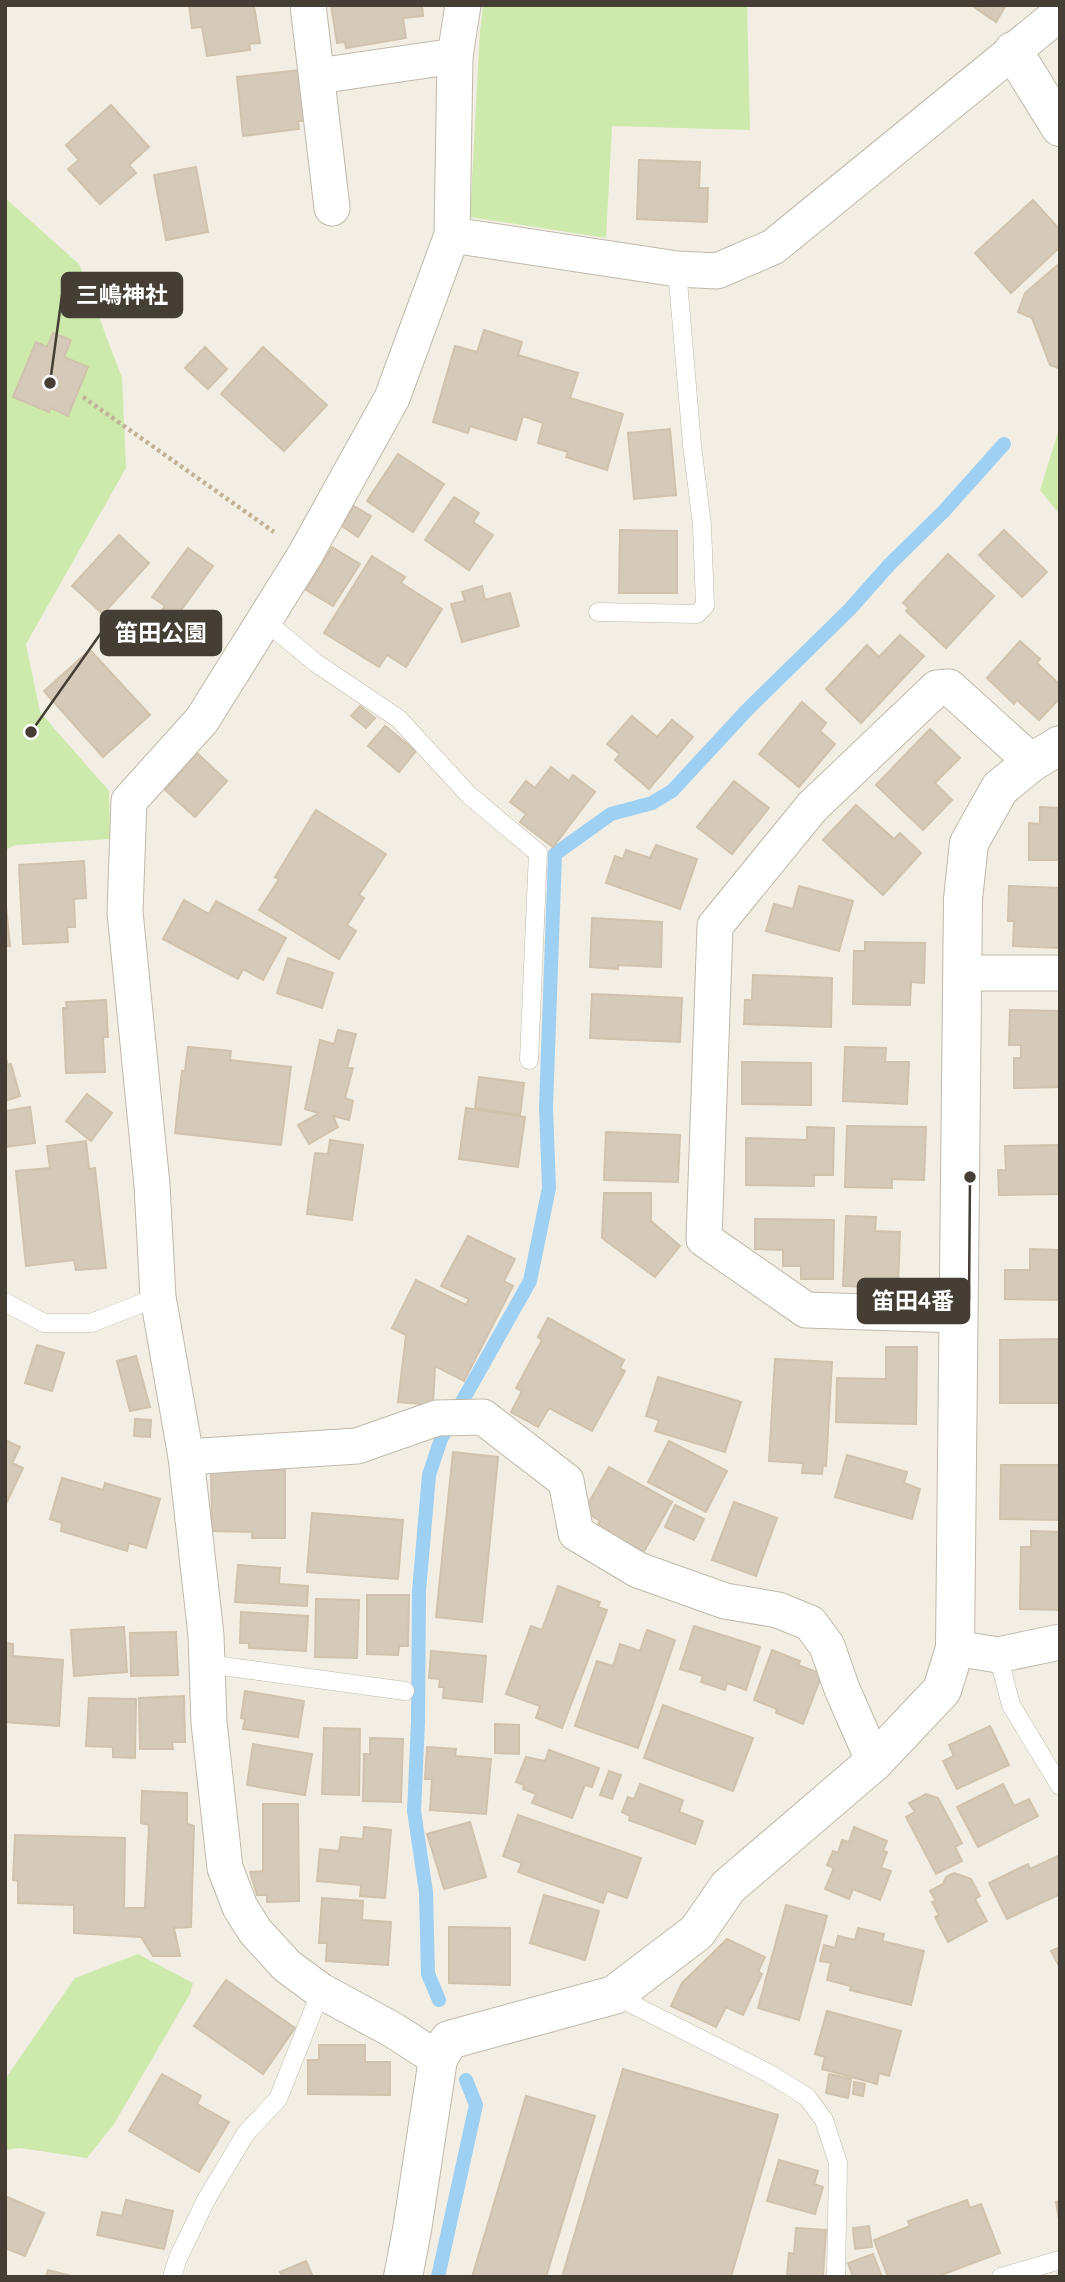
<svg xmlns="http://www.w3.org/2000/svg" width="1065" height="2282" viewBox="0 0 1065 2282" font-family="Quicksand,'Noto Sans JP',sans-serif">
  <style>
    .green { fill: #cde9ab }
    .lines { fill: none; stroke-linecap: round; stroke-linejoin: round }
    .stream { stroke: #9dd0f2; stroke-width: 14 }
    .building { fill: #d5cab9; stroke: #d0c2ac; stroke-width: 2 }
    .service-casing { stroke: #c1b9a9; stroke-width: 19 }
    .minor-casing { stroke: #c1b9a9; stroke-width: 37 }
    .tertiary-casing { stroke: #c1b9a9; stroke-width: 40 }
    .path { stroke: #c1b297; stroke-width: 4.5; stroke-dasharray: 3.5 3.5; stroke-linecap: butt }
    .service { stroke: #fff; stroke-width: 18 }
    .minor { stroke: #fff; stroke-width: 35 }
    .tertiary { stroke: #fff; stroke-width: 38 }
    .leader { fill: none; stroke: #453e34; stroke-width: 2.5 }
    .callout-dot { fill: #453e34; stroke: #fff; stroke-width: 2.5 }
    .callout { fill: #453e34; stroke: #453e34; stroke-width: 2.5 }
    .callout-label { font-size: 23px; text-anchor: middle; font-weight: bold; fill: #fff }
  </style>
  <rect width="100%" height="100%" fill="#f3eee4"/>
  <!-- green -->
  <g class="green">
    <polygon points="483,5 747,5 750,130 612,126 606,238 470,217 480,31"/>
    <polygon points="5,198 79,264 122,378 126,468 26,644 40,712 109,791 110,839 16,845 5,850"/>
    <polygon points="1060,426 1060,515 1040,490"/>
    <polygon points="138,1954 193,1983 190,1994 114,2124 87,2158 20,2148 5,2150 5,2079 75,1978"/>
  </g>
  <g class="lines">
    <!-- stream -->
    <g class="stream">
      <polyline points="439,2000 428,1974 426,1892 414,1811 418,1722 419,1591 429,1475 441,1439 530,1281 549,1188 546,1107 555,854 611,814 652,803 672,791 748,709 850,609 890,564 944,511 1004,444"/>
      <polyline points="438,2277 476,2105 466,2080"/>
    </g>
  </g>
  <!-- building -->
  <g class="building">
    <polygon points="189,5 254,6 260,43 249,44 250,50 207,56 202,27 192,28"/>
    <polygon points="331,5 422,5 423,16 403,18 406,38 346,48 345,42 337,43"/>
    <polygon points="971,5 1006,5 996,22"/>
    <polygon points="300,70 306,121 298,121 299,129 243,136 237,77"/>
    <polygon points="111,105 149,147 129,165 136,173 100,204 68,169 79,160 66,145"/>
    <polygon points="639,160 700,162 699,188 708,188 707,222 637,219"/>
    <polygon points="196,167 208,232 166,240 154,175"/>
    <polygon points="1033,200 1060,230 1060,247 1011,293 975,253"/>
    <polygon points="1060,263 1060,363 1058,368 1050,365 1032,318 1018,312 1025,293"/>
    <polygon points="484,330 522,342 518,355 578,373 570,398 623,414 607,470 566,457 568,452 538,443 543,423 523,416 516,440 470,426 468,433 433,422 455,346 477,352"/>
    <polygon points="53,333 71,340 64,357 88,367 68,416 51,408 49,412 13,397 36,342 47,347"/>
    <polygon points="205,347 227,369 208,389 185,368"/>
    <polygon points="263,347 327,405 284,451 221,394"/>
    <polygon points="670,429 676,495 634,499 628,433"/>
    <polygon points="398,454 444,484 413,532 367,501"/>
    <polygon points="454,497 479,513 473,522 493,535 469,570 425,540"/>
    <polygon points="354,506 371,516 358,537 342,526"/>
    <polygon points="620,530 677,531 677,593 619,593"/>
    <polygon points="1004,530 1047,572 1022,597 979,555"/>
    <polygon points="119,535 149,563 103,614 72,586"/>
    <polygon points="332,547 360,564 333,606 306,590"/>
    <polygon points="188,548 213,566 174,620 161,611 165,606 152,597"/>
    <polygon points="948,554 994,596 946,648 906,611 909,608 903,603"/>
    <polygon points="372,556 405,577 401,583 442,609 406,667 387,655 379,667 324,633"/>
    <polygon points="482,586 485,600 510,593 519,626 462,642 451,604 465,601 462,592"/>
    <polygon points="900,635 924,656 861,723 826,689 867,645 879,657"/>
    <polygon points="1020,641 1040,659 1037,663 1060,685 1060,698 1039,720 1017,700 1014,704 987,678"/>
    <polygon points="90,650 150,715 103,757 44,691"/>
    <polygon points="802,702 826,723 820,731 835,744 799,787 759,754"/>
    <polygon points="360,706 375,718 366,728 351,716"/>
    <polygon points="632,716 657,737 672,720 693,737 649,789 615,760 620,754 607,744"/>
    <polygon points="385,726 416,751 399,772 368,746"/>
    <polygon points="930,729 960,758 935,783 952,800 923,830 876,785"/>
    <polygon points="197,753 227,781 195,817 165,790"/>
    <polygon points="551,767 569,781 573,775 595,792 553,847 520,822 526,814 510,802 526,781 535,788"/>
    <polygon points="734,781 769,808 732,854 697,827"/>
    <polygon points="856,805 894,839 900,833 921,853 883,895 823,840"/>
    <polygon points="1040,807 1060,808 1060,860 1029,860 1029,823 1040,824"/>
    <polygon points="316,810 386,854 359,895 364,898 347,925 356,931 339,959 259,910 279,879 275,877"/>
    <polygon points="656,845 697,859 680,909 606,883 615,856 623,859 626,850 650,858"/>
    <polygon points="84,861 86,898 74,899 75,927 67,927 68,942 23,944 19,865"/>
    <polygon points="799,886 853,901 839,951 766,931 774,904 793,909"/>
    <polygon points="1009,886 1060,888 1060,948 1013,946 1014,921 1008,921"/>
    <polygon points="5,897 10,946 5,946"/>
    <polygon points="184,900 209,914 216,901 286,938 263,980 243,969 238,979 163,939"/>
    <polygon points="592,918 662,922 661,967 618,965 618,969 590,967"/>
    <polygon points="865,942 925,943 924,983 911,982 910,1005 853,1004 854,951 865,951"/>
    <polygon points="288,958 333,973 322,1008 277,993"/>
    <polygon points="753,975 832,978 831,1027 744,1024 745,1000 752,1000"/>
    <polygon points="592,994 682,998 680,1042 590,1038"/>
    <polygon points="106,1000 108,1037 103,1037 105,1072 66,1073 63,1008 67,1008 66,1002"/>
    <polygon points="1010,1010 1060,1011 1060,1087 1014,1088 1014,1058 1021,1058 1021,1045 1009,1045"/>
    <polygon points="338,1030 356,1034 347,1068 353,1068 345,1098 353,1101 349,1120 333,1116 338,1127 309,1144 298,1125 319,1113 305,1109 320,1040 334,1044"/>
    <polygon points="188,1047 231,1051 230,1060 291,1067 281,1145 175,1133 182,1071 185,1071"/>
    <polygon points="845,1047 886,1048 885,1062 909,1062 907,1104 843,1101"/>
    <polygon points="5,1056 8,1065 11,1064 20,1096 5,1101"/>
    <polygon points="742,1062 811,1063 811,1105 742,1104"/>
    <polygon points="479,1077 524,1083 520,1115 475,1108"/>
    <polygon points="87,1094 112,1113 91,1141 66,1121"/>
    <polygon points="30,1107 35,1143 5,1147 5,1111"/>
    <polygon points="466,1108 525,1117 518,1167 459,1159"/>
    <polygon points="847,1126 926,1127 924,1180 892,1179 892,1188 845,1187"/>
    <polygon points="807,1127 834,1128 833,1175 814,1175 814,1186 746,1185 746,1138 807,1140"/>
    <polygon points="606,1132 680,1135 678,1182 604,1180"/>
    <polygon points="330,1140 363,1145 352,1220 307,1214 315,1153 328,1154"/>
    <polygon points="86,1141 89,1169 95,1168 106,1268 76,1270 74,1260 26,1266 16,1171 50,1168 47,1146"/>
    <polygon points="1060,1145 1060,1194 999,1195 998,1170 1006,1170 1005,1146"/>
    <polygon points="604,1193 651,1193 651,1221 680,1246 655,1277 602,1238"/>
    <polygon points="846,1216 876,1217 875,1231 900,1232 898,1288 843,1286"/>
    <polygon points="755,1219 834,1220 833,1279 801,1279 801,1266 783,1266 783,1250 755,1249"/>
    <polygon points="468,1236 515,1259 504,1281 513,1286 464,1381 435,1366 433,1405 398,1402 406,1335 392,1328 416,1280 466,1305 469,1299 441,1286"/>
    <polygon points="1030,1249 1060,1250 1060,1300 1005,1299 1005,1270 1030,1270"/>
    <polygon points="548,1318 624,1360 620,1368 625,1371 592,1431 549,1408 538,1427 511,1412 522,1391 516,1388 542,1340 538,1337"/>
    <polygon points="1060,1339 1060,1403 1000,1403 1000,1340"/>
    <polygon points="37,1345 64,1353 52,1391 25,1383"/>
    <polygon points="886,1347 917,1347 916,1424 836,1422 837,1378 886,1379"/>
    <polygon points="136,1356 150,1407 130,1411 117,1361"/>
    <polygon points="775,1359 832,1362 826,1466 823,1465 822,1474 802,1473 803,1463 769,1461"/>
    <polygon points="658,1377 741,1402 725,1452 655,1431 659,1420 646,1416"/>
    <polygon points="135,1419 151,1420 150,1437 134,1436"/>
    <polygon points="5,1440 20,1447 12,1463 23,1468 5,1506"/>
    <polygon points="669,1441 727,1471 706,1512 648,1482"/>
    <polygon points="453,1452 498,1457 482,1622 436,1617"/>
    <polygon points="847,1455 907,1472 904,1483 920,1489 912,1519 835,1497"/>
    <polygon points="1001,1465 1060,1465 1060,1520 1000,1519"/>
    <polygon points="609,1467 672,1502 642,1555 596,1529 600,1521 584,1511"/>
    <polygon points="211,1470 285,1470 285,1538 252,1538 252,1532 212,1531"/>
    <polygon points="62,1478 103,1490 105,1483 160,1499 146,1548 129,1543 127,1551 61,1531 62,1523 50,1519"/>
    <polygon points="734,1502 777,1518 756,1576 712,1560"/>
    <polygon points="675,1505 704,1519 694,1540 665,1527"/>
    <polygon points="312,1513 403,1520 398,1579 307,1572"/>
    <polygon points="1031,1531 1060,1532 1060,1610 1020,1609 1021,1547 1031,1547"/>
    <polygon points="238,1565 280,1568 279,1584 308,1586 307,1606 235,1602"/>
    <polygon points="558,1586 600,1602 598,1607 607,1610 562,1728 536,1718 540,1706 506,1694 531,1626 542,1630"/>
    <polygon points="367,1595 409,1595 408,1646 399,1646 398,1655 367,1654"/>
    <polygon points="316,1599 359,1600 357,1658 315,1657"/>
    <polygon points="241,1612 308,1616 306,1651 249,1648 249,1643 240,1643"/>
    <polygon points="694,1626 760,1647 746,1690 727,1683 725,1690 701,1682 703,1676 680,1669"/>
    <polygon points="124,1627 127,1672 74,1676 71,1630"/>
    <polygon points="647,1630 675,1640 638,1748 575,1726 597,1661 613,1666 620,1644 640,1651"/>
    <polygon points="176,1632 178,1675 131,1676 130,1633"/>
    <polygon points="5,1643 13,1644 13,1656 63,1660 59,1726 5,1722"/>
    <polygon points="772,1650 800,1661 798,1665 822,1674 803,1724 776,1713 777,1709 754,1700"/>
    <polygon points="431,1651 486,1656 482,1702 443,1698 444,1687 439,1687 440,1679 429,1678"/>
    <polygon points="245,1691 304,1701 298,1737 243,1729 245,1719 241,1718"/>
    <polygon points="184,1696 185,1742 172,1742 173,1749 140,1749 139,1698"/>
    <polygon points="89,1698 136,1699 135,1758 113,1757 113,1747 86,1746"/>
    <polygon points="663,1705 753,1738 733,1791 644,1758"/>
    <polygon points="495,1724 519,1725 519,1754 495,1753"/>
    <polygon points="990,1726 1009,1765 957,1789 943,1761 954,1756 949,1745"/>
    <polygon points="324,1728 360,1729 359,1795 322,1794"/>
    <polygon points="370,1738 403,1739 401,1802 363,1801 364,1754 370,1754"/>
    <polygon points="253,1744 312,1754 305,1795 247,1785"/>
    <polygon points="427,1747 456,1749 455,1756 491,1759 486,1814 430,1810 432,1779 425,1779"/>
    <polygon points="549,1750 599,1768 592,1787 585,1785 572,1818 532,1803 536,1794 523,1789 524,1785 516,1782 526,1757 545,1761"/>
    <polygon points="609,1771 621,1775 612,1799 600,1795"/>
    <polygon points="640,1784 683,1800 679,1812 703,1821 695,1844 629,1820 630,1816 622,1812 628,1797 634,1799"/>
    <polygon points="1003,1784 1014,1806 1029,1799 1038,1816 978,1847 957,1807"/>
    <polygon points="142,1791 187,1793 187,1824 194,1826 191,1927 174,1928 180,1956 153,1956 141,1937 74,1933 74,1905 18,1903 18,1881 13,1880 15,1835 125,1838 124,1908 145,1908 149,1825 141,1823"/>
    <polygon points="926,1794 938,1798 962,1843 955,1847 962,1861 936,1874 906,1817 915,1812 909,1803"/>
    <polygon points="263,1804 298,1804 299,1901 267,1902 267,1895 257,1895 250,1872 263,1871"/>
    <polygon points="518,1815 641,1858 627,1898 607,1891 603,1903 518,1872 522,1863 503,1856"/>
    <polygon points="470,1822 486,1877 444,1889 427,1834"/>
    <polygon points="364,1827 391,1830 385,1898 360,1896 361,1885 317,1881 320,1849 339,1851 341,1837 363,1839"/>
    <polygon points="854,1827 887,1841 883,1851 887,1852 881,1868 891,1871 880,1900 853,1889 849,1899 825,1889 834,1868 827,1865 833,1851 838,1853 842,1840 849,1842"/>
    <polygon points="1060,1855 1060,1894 1007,1919 989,1883 1028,1864 1030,1869"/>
    <polygon points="954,1873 971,1879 980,1896 975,1899 987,1921 948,1942 935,1917 939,1915 932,1902 936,1901 930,1891 943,1884 946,1877"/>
    <polygon points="544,1895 599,1911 585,1960 530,1943"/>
    <polygon points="322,1898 363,1901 362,1920 391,1922 388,1965 326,1961 327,1943 319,1943"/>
    <polygon points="786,1905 827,1916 799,2020 758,2008"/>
    <polygon points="449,1927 510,1928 510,1985 449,1983"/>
    <polygon points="858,1928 884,1934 882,1941 924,1951 911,2005 850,1990 851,1986 827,1980 831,1963 820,1961 824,1945 835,1948 838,1936 855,1940"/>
    <polygon points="727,1939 765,1957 758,1972 762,1974 743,2015 726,2007 716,2027 671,2006 682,1983"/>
    <polygon points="1060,1947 1060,1968 1051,1951"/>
    <polygon points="226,1980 295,2028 263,2074 194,2026"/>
    <polygon points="827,2011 901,2031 889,2076 879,2073 877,2084 822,2069 825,2057 815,2054"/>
    <polygon points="319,2045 365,2045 365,2062 390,2062 390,2095 308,2094 308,2060 319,2060"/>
    <polygon points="623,2069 778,2115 731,2277 562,2277"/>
    <polygon points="162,2074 201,2096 197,2104 229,2122 199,2172 129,2131"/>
    <polygon points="829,2074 851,2079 848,2098 826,2093"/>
    <polygon points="854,2082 865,2084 863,2096 853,2094"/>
    <polygon points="526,2096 595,2116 546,2277 472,2277"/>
    <polygon points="779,2160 818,2171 814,2184 823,2187 815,2214 767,2201"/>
    <polygon points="5,2196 44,2213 25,2256 5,2248"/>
    <polygon points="126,2200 173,2211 164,2249 97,2235 102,2212 122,2216"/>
    <polygon points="967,2200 970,2208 981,2204 1000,2253 936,2277 888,2277 874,2240 910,2226 908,2221"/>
    <polygon points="1060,2201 1060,2225 1056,2202"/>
    <polygon points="869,2226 872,2247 855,2249 853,2228"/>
    <polygon points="796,2228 826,2230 823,2277 787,2276 789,2253 794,2254"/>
    <polygon points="873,2254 882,2277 853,2277 848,2263"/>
    <polygon points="306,2261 313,2277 283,2277 280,2272"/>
    <polygon points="48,2270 75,2277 46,2277"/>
  </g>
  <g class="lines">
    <defs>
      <g id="service">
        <polyline points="598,612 697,614 705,606 702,525 692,445 677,269"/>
        <polyline points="264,620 316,663 399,719 469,795 538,853 529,1060"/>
        <polyline points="5,1302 44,1323 91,1323 158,1297"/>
        <polyline points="998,1655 1011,1705 1060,1786"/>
        <polyline points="207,1664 405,1691"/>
        <polyline points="614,1995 770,2074 807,2097 824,2120 838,2163 836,2277"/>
        <polyline points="172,2277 178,2258 206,2200 246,2133 278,2099 321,1991"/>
        <polyline points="1001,2277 1060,2260"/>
      </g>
      <g id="minor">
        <polyline points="308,5 332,208"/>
        <polyline points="318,76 455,56"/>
        <polyline points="452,235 677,269 717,271 773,247 1060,13"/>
        <polyline points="962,973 1060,973"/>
        <polyline points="958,1315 806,1310 704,1239 715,926 812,807 937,688 949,687 1032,762"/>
        <polyline points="186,1457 357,1446 437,1418 483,1417 566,1481 576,1533 638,1570 725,1601 778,1610 810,1623 827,1646 842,1689 874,1762"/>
        <polyline points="955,1648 998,1655 1060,1642"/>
        <polyline points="438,2059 393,2030 321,1991 287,1966 255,1931 240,1907 225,1868 209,1723 206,1635 186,1457 158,1297 152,1185 125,912 129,801 202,720 305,555 392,398 452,235 455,56 463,5"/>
      </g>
      <g id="tertiary">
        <polyline points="1013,51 1060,127"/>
        <polyline points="403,2277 412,2230 438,2059 449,2040 614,1995 697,1932 728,1887 874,1762 942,1690 955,1648 963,899 969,843 1000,788 1032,762 1060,745"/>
      </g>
    </defs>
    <!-- service casing -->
    <use href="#service" class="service-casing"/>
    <!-- minor casing -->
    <use href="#minor" class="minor-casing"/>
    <!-- tertiary casing -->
    <use href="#tertiary" class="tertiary-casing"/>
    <!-- path -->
    <polyline class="path" points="83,397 274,532"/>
    <!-- service -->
    <use href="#service" class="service"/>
    <!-- minor -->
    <use href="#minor" class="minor"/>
    <!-- tertiary -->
    <use href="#tertiary" class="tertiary"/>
  </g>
  <!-- callouts -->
  <path class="leader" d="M50 383L62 295M31 732L101 633M970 1177L969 1301"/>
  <g class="callout-dot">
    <circle cx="50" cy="383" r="7"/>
    <circle cx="31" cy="732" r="7"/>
    <circle cx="970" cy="1177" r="7"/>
  </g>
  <g class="callout">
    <rect x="62" y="273" width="120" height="44" rx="7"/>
    <rect x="101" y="611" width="120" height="44" rx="7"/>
    <rect x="858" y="1279" width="111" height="44" rx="7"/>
  </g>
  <g class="callout-label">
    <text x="122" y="303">三嶋神社</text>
    <text x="161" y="641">笛田公園</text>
    <text x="913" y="1309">笛田4番</text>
  </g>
  <!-- border -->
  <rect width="1065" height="2282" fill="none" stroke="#453e34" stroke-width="14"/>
</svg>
